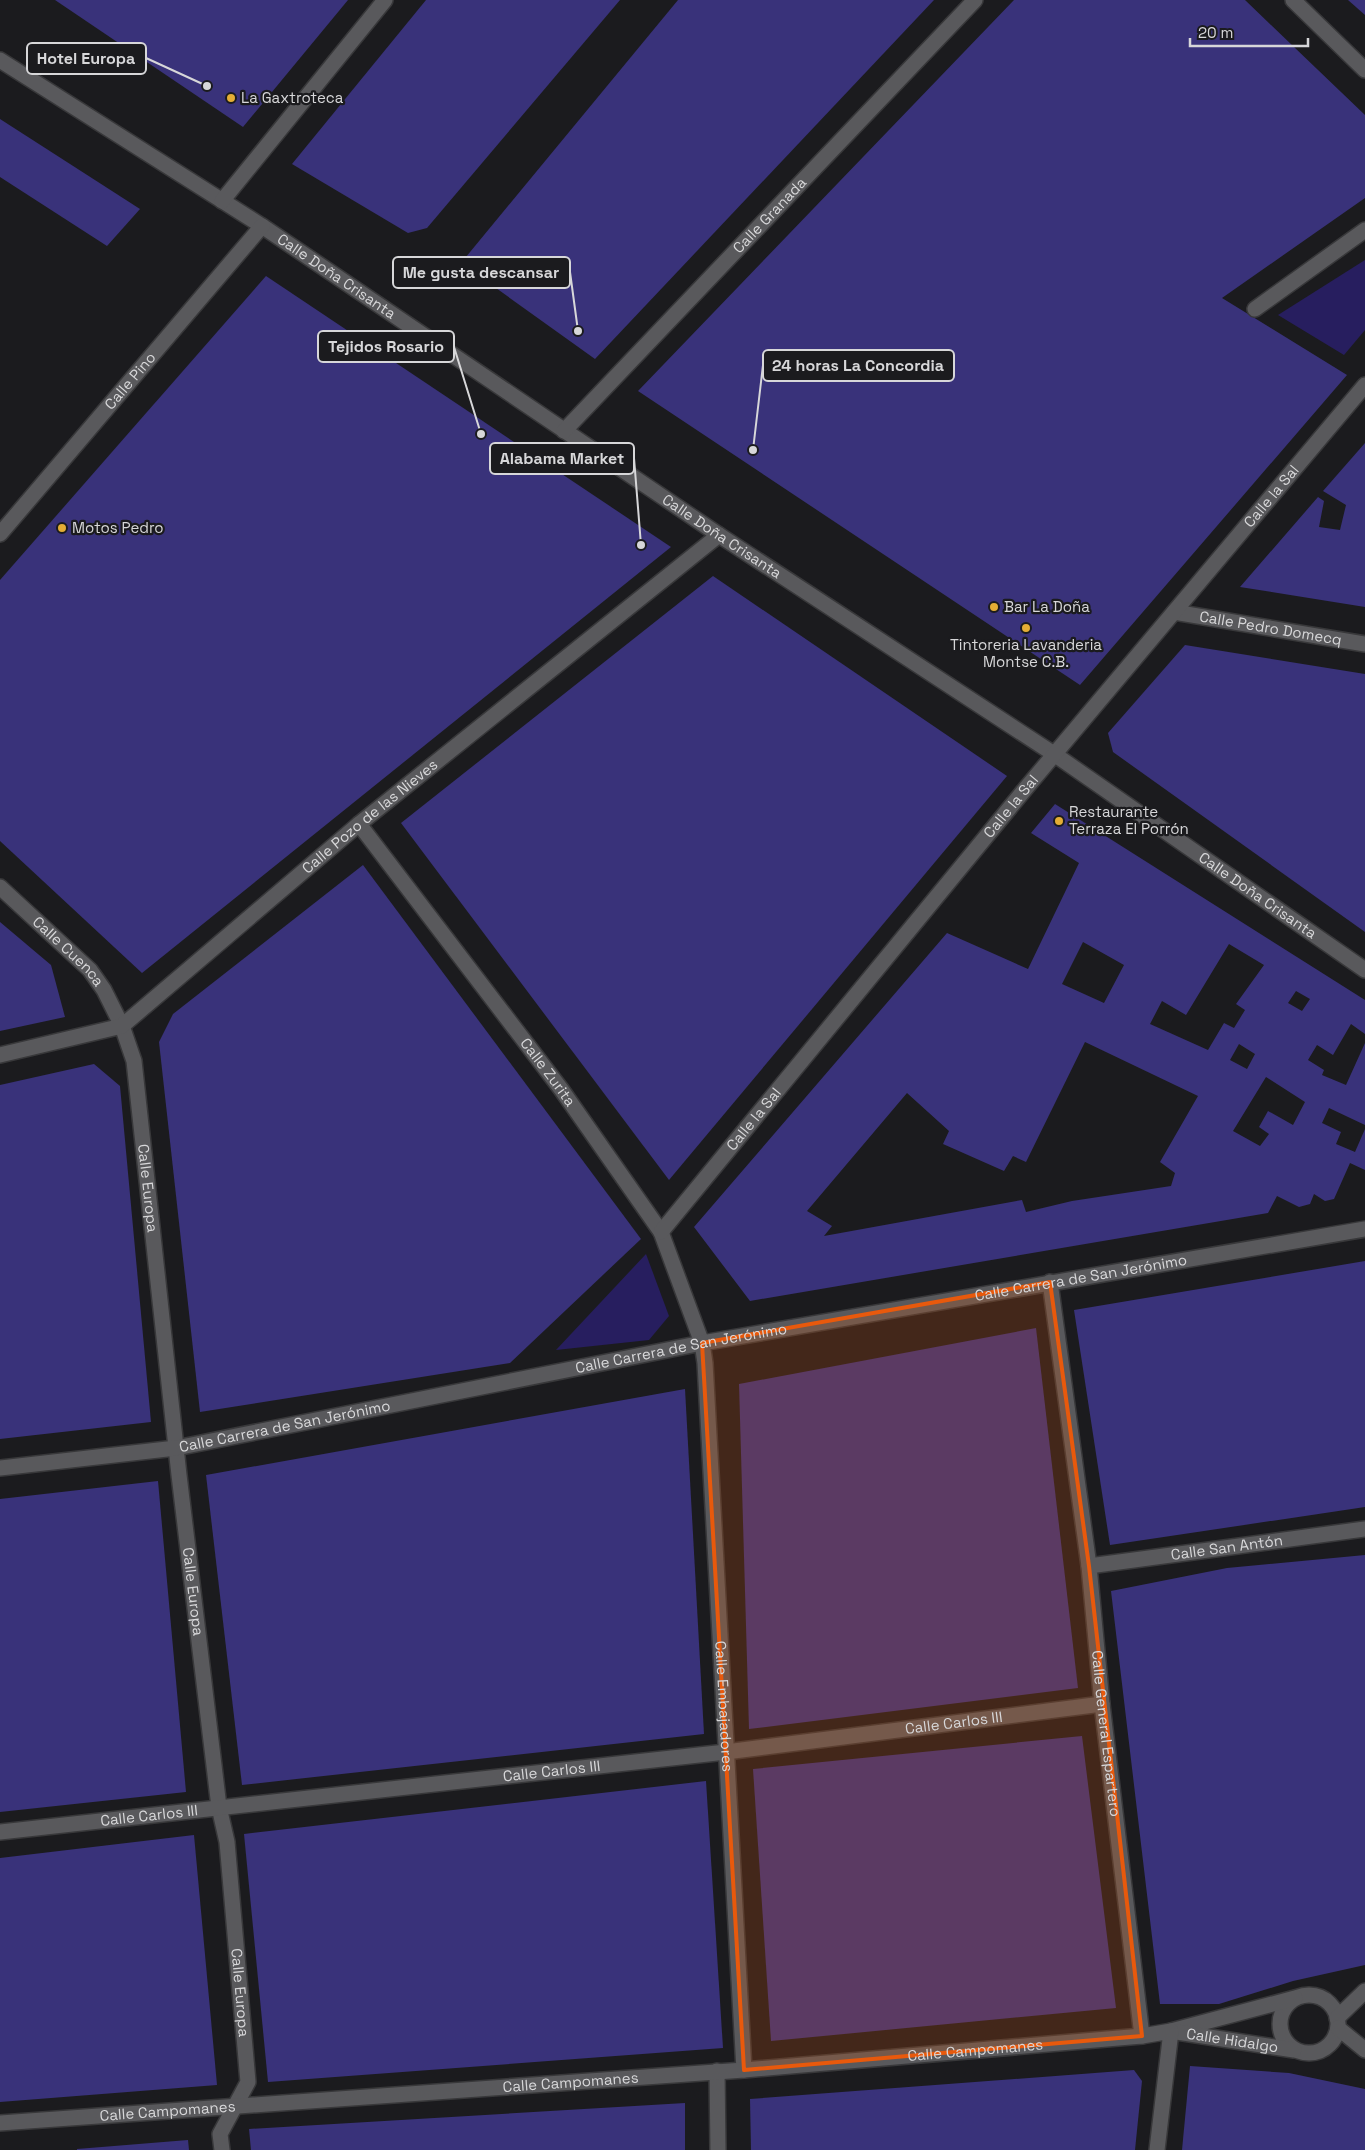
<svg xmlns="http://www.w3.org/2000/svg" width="1365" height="2150" viewBox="0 0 1365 2150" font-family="'Space Grotesk',sans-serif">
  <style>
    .green { fill: #271e5f }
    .building { fill: #39327a; fill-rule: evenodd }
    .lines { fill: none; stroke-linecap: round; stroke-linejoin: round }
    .street-casing { stroke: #38383a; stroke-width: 18 }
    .street { stroke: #59595c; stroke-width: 15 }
    .marked { fill: #e8590c; fill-opacity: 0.2; stroke: #e8590c; stroke-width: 4; stroke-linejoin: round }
    .poi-dot { fill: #e4ad35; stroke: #1b1b1e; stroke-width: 2 }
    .labels { text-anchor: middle; stroke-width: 4.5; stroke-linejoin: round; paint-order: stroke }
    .poi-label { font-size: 15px; fill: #d7d7d9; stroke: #1b1b1e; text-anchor: start }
    .street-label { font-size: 15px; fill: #d7d7d9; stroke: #1b1b1e }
    .leader { fill: none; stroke: #d7d7d9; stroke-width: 2 }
    .callout-dot { fill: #d7d7d9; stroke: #1b1b1e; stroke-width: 2 }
    .callout { fill: #1b1b1e; stroke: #d7d7d9; stroke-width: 2 }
    .callout-label { font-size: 16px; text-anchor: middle; font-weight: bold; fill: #d7d7d9 }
  </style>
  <rect width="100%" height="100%" fill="#1b1b1e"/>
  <!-- green -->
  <g class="green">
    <polygon points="1365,260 1365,330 1344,355 1278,315"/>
    <polygon points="646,1254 669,1316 649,1340 556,1350"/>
  </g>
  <!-- building -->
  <g class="building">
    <polygon points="55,0 348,0 243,127"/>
    <polygon points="426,0 620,0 427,228 408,233 292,164"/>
    <polygon points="678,0 934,0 595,359 461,263"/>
    <polygon points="1014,0 1245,0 1365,115 1365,198 1222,298 1347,375 1080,685 638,391"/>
    <polygon points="1348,0 1365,0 1365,15"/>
    <polygon points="0,119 140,209 107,246 0,177"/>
    <polygon points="266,276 671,547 142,973 0,841 0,580"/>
    <polygon points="1365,443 1365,607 1240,587 1318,497 1324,501 1319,527 1340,530 1346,505 1323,491"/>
    <polygon points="713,576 1007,776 669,1180 401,823"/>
    <polygon points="1185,645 1365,674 1365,932 1113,752 1108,733"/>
    <path d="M1055,804L1365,1000V1034L1351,1024L1333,1055L1317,1045L1308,1060L1324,1070L1322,1075L1346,1085L1365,1043V1125L1329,1108L1322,1123L1341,1132L1336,1144L1355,1152L1365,1129V1170L1350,1163L1334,1199L1325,1201L1314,1194L1310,1204L1299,1207L1277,1196L1268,1213L750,1301L694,1227L947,933L1028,969L1079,863L1031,833ZM1083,942L1124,965L1104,1003L1062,984ZM1229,944L1264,965L1236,1004L1245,1010L1234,1028L1224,1023L1208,1050L1150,1024L1162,1001L1186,1015ZM1296,991L1310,999L1302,1011L1288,1003ZM1085,1042L1198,1096L1160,1162L1175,1173L1171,1186L1072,1201L1026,1212L1022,1200L824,1236L832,1226L807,1211L907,1093L949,1131L943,1144L1004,1171L1013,1156L1026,1162ZM1239,1044L1255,1054L1247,1069L1230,1060ZM1266,1077L1305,1102L1293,1125L1268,1111L1259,1127L1269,1134L1260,1146L1233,1131Z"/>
    <polygon points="363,865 641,1239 510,1363 200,1412 159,1042 173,1014"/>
    <polygon points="0,922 51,965 65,1017 0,1031"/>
    <polygon points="94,1064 120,1086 151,1422 0,1439 0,1085"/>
    <polygon points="1365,1261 1365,1507 1110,1545 1074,1310"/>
    <polygon points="1036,1328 1078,1688 749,1729 739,1384"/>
    <polygon points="685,1389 704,1734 242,1785 206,1475"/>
    <polygon points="158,1481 186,1792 0,1812 0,1499"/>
    <polygon points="1365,1555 1365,1965 1293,1981 1219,2004 1160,2004 1111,1591 1227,1568"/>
    <polygon points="1082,1736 1116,2008 771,2041 753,1769"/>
    <polygon points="706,1781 723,2048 268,2082 244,1834"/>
    <polygon points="194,1835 217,2085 0,2102 0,1858"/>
    <polygon points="1190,2066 1289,2073 1365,2089 1365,2150 1182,2150"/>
    <polygon points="1134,2070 1142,2081 1135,2150 751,2150 750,2099"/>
    <polygon points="685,2103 685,2150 251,2150 249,2129"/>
    <polygon points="188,2140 189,2150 77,2150 77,2149"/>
  </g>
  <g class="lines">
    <defs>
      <g id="street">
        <polyline points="1293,0 1365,70"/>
        <path id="s1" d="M0,60L262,226L719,535L1054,754L1365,970"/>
        <polyline points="222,201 385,0"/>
        <polyline points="1255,309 1365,230"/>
        <path id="s2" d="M564,431L975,0"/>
        <path id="s3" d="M0,534L262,226"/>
        <path id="s4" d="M1174,612L1365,644"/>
        <path id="s5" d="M359,824L561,1089L661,1232L702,1343L705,1363L744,2070"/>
        <path id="s6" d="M0,887L90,970L104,990L122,1026L134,1061L179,1475L219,1807L227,1842L248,2082L220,2134L222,2150"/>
        <path id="s7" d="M0,1055L122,1026L359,824L719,535"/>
        <path id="s8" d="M661,1232L1026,788L1365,385"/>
        <path id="s9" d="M1050,1282L1089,1566L1102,1704L1142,2036"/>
        <path id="s10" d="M0,1468L176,1448L702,1343L1365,1229"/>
        <path id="s11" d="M1089,1566L1365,1529"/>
        <path id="s12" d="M0,1832L726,1752L1102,1704"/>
        <circle cx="1309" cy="2024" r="29"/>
        <polyline points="1337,2018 1365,1991"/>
        <polyline points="1338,2028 1365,2050"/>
        <polyline points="1171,2031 1295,1998"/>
        <path id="s13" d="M1177,2032L1294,2050"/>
        <polyline points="717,2071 718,2150"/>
        <path id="s14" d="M0,2123L744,2070L1142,2036L1171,2031L1157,2150"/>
      </g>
    </defs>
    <!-- street casing -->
    <use href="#street" class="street-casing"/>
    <!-- street -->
    <use href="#street" class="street"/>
  </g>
  <!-- marked area -->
  <path class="marked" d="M1050,1282L1089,1566L1142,2036L744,2070L702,1343Z"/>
  <!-- markers -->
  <g class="poi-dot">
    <circle cx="231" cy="98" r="5"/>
    <circle cx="62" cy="528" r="5"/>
    <circle cx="994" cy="607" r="5"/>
    <circle cx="1026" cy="628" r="5"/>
    <circle cx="1059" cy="821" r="5"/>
  </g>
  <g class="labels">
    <!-- poi labels -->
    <g class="poi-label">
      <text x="241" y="103">La Gaxtroteca</text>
      <text x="72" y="533">Motos Pedro</text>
      <text x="1004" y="612">Bar La Doña</text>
      <text x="1026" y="650" text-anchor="middle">Tintoreria Lavanderia<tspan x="1026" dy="17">Montse C.B.</tspan></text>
      <text x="1069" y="817">Restaurante<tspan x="1069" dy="17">Terraza El Porrón</tspan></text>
    </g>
    <!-- street labels -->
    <g class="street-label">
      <text dy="5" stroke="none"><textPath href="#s2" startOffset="298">Calle Granada</textPath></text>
      <text dy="5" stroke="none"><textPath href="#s1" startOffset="400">Calle Doña Crisanta</textPath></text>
      <text dy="5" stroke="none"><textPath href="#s3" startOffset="201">Calle Pino</textPath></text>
      <text dy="5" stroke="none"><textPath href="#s8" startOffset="956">Calle la Sal</textPath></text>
      <text dy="5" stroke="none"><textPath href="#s1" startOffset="865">Calle Doña Crisanta</textPath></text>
      <text dy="5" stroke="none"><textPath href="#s4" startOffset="98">Calle Pedro Domecq</textPath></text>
      <text dy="5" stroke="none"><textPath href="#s8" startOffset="551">Calle la Sal</textPath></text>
      <text dy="5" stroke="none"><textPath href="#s7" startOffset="450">Calle Pozo de las Nieves</textPath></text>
      <text dy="5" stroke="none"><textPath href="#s1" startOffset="1510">Calle Doña Crisanta</textPath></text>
      <text dy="5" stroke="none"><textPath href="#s6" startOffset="94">Calle Cuenca</textPath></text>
      <text dy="5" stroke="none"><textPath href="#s5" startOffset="312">Calle Zurita</textPath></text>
      <text dy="5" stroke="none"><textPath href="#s8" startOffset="146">Calle la Sal</textPath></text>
      <text dy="5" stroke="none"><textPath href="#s6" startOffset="352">Calle Europa</textPath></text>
      <text dy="5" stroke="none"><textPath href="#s10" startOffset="1098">Calle Carrera de San Jerónimo</textPath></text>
      <text dy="5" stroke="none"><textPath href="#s10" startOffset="692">Calle Carrera de San Jerónimo</textPath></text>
      <text dy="5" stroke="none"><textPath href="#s10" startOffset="288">Calle Carrera de San Jerónimo</textPath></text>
      <text dy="5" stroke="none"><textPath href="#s11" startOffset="139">Calle San Antón</textPath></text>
      <text dy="5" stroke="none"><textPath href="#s6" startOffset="758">Calle Europa</textPath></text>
      <text dy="5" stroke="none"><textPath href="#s5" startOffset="990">Calle Embajadores</textPath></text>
      <text dy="5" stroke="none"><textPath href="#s12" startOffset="960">Calle Carlos III</textPath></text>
      <text dy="5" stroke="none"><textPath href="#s9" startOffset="455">Calle General Espartero</textPath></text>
      <text dy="5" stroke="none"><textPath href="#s12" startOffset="555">Calle Carlos III</textPath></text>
      <text dy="5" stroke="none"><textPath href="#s12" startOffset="150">Calle Carlos III</textPath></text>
      <text dy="5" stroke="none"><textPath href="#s6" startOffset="1162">Calle Europa</textPath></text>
      <text dy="5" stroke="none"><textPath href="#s13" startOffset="56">Calle Hidalgo</textPath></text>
      <text dy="5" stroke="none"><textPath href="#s14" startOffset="978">Calle Campomanes</textPath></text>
      <text dy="5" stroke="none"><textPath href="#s14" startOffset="572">Calle Campomanes</textPath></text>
      <text dy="5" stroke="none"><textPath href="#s14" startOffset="168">Calle Campomanes</textPath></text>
    </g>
  </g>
  <!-- callouts -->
  <path class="leader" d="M207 86L146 58M578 331L570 272M481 434L454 347M753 450L763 365M641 545L634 458"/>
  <g class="callout-dot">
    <circle cx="207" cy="86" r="5"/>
    <circle cx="578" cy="331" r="5"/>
    <circle cx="481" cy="434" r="5"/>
    <circle cx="753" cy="450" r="5"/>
    <circle cx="641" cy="545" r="5"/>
  </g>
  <g class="callout">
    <rect x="27" y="43" width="119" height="31" rx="5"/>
    <rect x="393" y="257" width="177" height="31" rx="5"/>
    <rect x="318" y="331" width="136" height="31" rx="5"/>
    <rect x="763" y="350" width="191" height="31" rx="5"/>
    <rect x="490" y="443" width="144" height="31" rx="5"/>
  </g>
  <g class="callout-label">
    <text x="86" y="64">Hotel Europa</text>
    <text x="481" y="278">Me gusta descansar</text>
    <text x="386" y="352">Tejidos Rosario</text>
    <text x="858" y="371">24 horas La Concordia</text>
    <text x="562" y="464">Alabama Market</text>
  </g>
  <!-- scale -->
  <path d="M1190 38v8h118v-8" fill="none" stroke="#d7d7d9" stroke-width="2.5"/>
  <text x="1198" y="38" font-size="15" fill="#d7d7d9" stroke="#1b1b1e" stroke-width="4" paint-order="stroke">20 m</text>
</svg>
